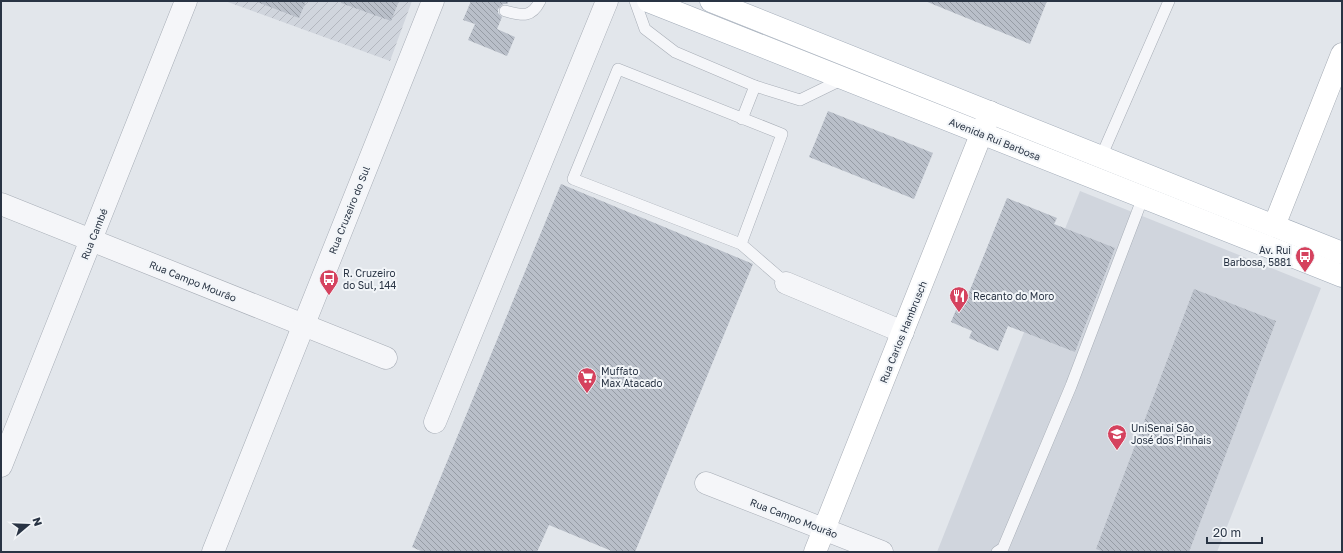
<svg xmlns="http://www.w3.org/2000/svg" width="1343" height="553" viewBox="0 0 1343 553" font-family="'Golos Text',sans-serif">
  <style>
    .built { fill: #d0d5dd }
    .industrial { fill: url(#industrial-furrows) }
    .building { fill: url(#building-back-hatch) }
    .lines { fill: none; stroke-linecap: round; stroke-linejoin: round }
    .lane-casing { stroke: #a7adb6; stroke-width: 12 }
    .street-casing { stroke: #a7adb6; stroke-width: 23 }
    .secondary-casing { stroke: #a7adb6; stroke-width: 23 }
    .primary-casing { stroke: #a0aab7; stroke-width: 23 }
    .lane { stroke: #f5f6f9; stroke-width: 11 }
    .street { stroke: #f5f6f9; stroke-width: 22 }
    .secondary { stroke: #fff; stroke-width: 22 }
    .primary { stroke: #fff; stroke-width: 22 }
    .labels { text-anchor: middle; stroke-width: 4; stroke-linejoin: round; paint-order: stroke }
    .street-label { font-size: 10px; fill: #293444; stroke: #f2f5f8 }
    .poi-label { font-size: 10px; fill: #293444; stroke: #f2f5f8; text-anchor: start }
  </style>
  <defs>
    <pattern id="industrial-furrows" width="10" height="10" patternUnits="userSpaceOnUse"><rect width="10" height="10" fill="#d0d5dd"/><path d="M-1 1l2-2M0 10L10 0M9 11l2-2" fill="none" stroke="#b3b7bf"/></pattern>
    <pattern id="building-back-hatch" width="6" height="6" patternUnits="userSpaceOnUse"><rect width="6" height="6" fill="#b9bfc9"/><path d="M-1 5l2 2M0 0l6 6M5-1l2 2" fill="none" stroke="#969ca5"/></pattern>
  </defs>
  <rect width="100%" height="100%" fill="#e2e6eb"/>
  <!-- built -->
  <polygon class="built" points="1080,191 1321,288 1217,552 937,552"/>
  <!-- industrial -->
  <polygon class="industrial" points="225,1 412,1 390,61"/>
  <!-- building -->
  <g class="building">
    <polygon points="257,1 306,1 299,18 257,2"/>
    <polygon points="341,1 399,1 391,21 341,3"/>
    <polygon points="471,1 509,1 507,4 503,4 498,9 498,13 502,17 497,29 515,37 507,56 468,40 475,24 463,20"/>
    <polygon points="925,1 1047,1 1030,44"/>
    <polygon points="828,111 933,153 914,199 809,157"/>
    <polygon points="561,184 753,264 635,552 614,552 549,525 537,552 423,552 412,547"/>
    <polygon points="1007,198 1057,218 1054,224 1115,248 1075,352 1008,326 998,351 969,338 972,331 951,322 961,298 966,300"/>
    <polygon points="1194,289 1276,321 1189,552 1104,552 1096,549"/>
  </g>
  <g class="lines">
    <defs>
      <g id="lane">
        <polyline points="635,1 645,29 675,52 755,86 800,100 843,79"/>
        <path d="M505,11C521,15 531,19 540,1"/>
        <polyline points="742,119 755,86"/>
        <polyline points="1101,157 1169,1"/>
        <polyline points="741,244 782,134 618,69 573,179 741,244 786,283"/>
        <polyline points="997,552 1003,548 1071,386 1143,197"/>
      </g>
      <g id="street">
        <polyline points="1,204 386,358"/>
        <polyline points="786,283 903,332"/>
        <polyline points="435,422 607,1"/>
        <polyline points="1,466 186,1"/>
        <polyline points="706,483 882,552"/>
        <polyline points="213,552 433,1"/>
      </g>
      <g id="secondary">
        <polyline points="1274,226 1342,54"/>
        <polyline points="815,552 990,112"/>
      </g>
      <g id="primary">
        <polyline points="648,1 1342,276"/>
        <polyline points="711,1 1342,253"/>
      </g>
    </defs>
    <!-- lane casing -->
    <use href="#lane" class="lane-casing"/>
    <!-- street casing -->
    <use href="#street" class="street-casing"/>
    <!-- secondary casing -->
    <use href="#secondary" class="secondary-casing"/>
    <!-- primary casing -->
    <use href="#primary" class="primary-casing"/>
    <!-- lane -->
    <use href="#lane" class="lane"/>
    <!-- street -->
    <use href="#street" class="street"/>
    <!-- secondary -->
    <use href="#secondary" class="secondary"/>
    <!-- primary -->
    <use href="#primary" class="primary"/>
  </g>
  <!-- icons -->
  <defs>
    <symbol id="bus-pin" viewBox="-11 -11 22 30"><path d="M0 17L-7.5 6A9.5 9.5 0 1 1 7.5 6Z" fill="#d5425e" stroke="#f2f5f8"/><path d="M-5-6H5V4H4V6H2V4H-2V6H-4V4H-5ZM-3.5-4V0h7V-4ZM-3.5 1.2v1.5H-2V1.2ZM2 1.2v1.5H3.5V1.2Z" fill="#fff"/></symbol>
    <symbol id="restaurant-pin" viewBox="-11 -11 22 30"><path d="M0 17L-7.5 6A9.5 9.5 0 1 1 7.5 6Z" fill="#d5425e" stroke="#f2f5f8"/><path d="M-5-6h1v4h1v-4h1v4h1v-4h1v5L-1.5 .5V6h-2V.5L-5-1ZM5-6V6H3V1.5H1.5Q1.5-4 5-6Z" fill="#fff"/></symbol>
    <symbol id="supermarket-pin" viewBox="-11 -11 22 30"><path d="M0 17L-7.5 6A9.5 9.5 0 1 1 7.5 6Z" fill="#d5425e" stroke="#f2f5f8"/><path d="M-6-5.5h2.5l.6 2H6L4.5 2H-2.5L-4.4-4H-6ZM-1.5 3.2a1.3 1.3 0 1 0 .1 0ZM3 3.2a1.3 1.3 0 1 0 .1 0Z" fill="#fff"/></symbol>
    <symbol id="university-pin" viewBox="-11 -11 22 30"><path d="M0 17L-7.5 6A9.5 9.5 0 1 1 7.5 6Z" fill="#d5425e" stroke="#f2f5f8"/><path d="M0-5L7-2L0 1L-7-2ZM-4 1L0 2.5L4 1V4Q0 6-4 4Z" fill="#fff"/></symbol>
  </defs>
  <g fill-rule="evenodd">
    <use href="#bus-pin" x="1294" y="245" width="22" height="30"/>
    <use href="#bus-pin" x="318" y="268" width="22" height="30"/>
    <use href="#restaurant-pin" x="948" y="285" width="22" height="30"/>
    <use href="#supermarket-pin" x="576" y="366" width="22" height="30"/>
    <use href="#university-pin" x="1106" y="423" width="22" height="30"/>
  </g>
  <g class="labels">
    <!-- street labels -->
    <g class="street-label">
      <text transform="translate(995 139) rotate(22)" y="4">Avenida Rui Barbosa</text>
      <text transform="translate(349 210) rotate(-68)" y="4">Rua Cruzeiro do Sul</text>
      <text transform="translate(94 234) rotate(-68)" y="4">Rua Cambé</text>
      <text transform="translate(193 281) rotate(22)" y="4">Rua Campo Mourão</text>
      <text transform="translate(903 332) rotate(-68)" y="4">Rua Carlos Hambrusch</text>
      <text transform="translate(794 518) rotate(21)" y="4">Rua Campo Mourão</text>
    </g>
    <!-- poi labels -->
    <g class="poi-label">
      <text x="1291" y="254" text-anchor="end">Av. Rui<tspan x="1291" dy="12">Barbosa, 5881</tspan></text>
      <text x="343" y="277">R. Cruzeiro<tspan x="343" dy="12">do Sul, 144</tspan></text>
      <text x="973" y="300">Recanto do Moro</text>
      <text x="601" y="375">Muffato<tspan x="601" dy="12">Max Atacado</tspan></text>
      <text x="1131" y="432">UniSenai São<tspan x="1131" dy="12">José dos Pinhais</tspan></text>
    </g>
  </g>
  <!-- border -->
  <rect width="1343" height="553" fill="none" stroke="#293444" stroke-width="4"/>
  <!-- north arrow -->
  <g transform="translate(28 525) rotate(71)" stroke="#f2f5f8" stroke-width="3" paint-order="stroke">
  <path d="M0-3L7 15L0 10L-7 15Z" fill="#293444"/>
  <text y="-6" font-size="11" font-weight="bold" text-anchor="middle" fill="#293444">N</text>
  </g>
  <!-- scale -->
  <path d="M1207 537v6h55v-6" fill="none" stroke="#293444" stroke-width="2"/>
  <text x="1213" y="537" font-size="12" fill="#293444" stroke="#f2f5f8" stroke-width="3" paint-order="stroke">20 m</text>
</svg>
